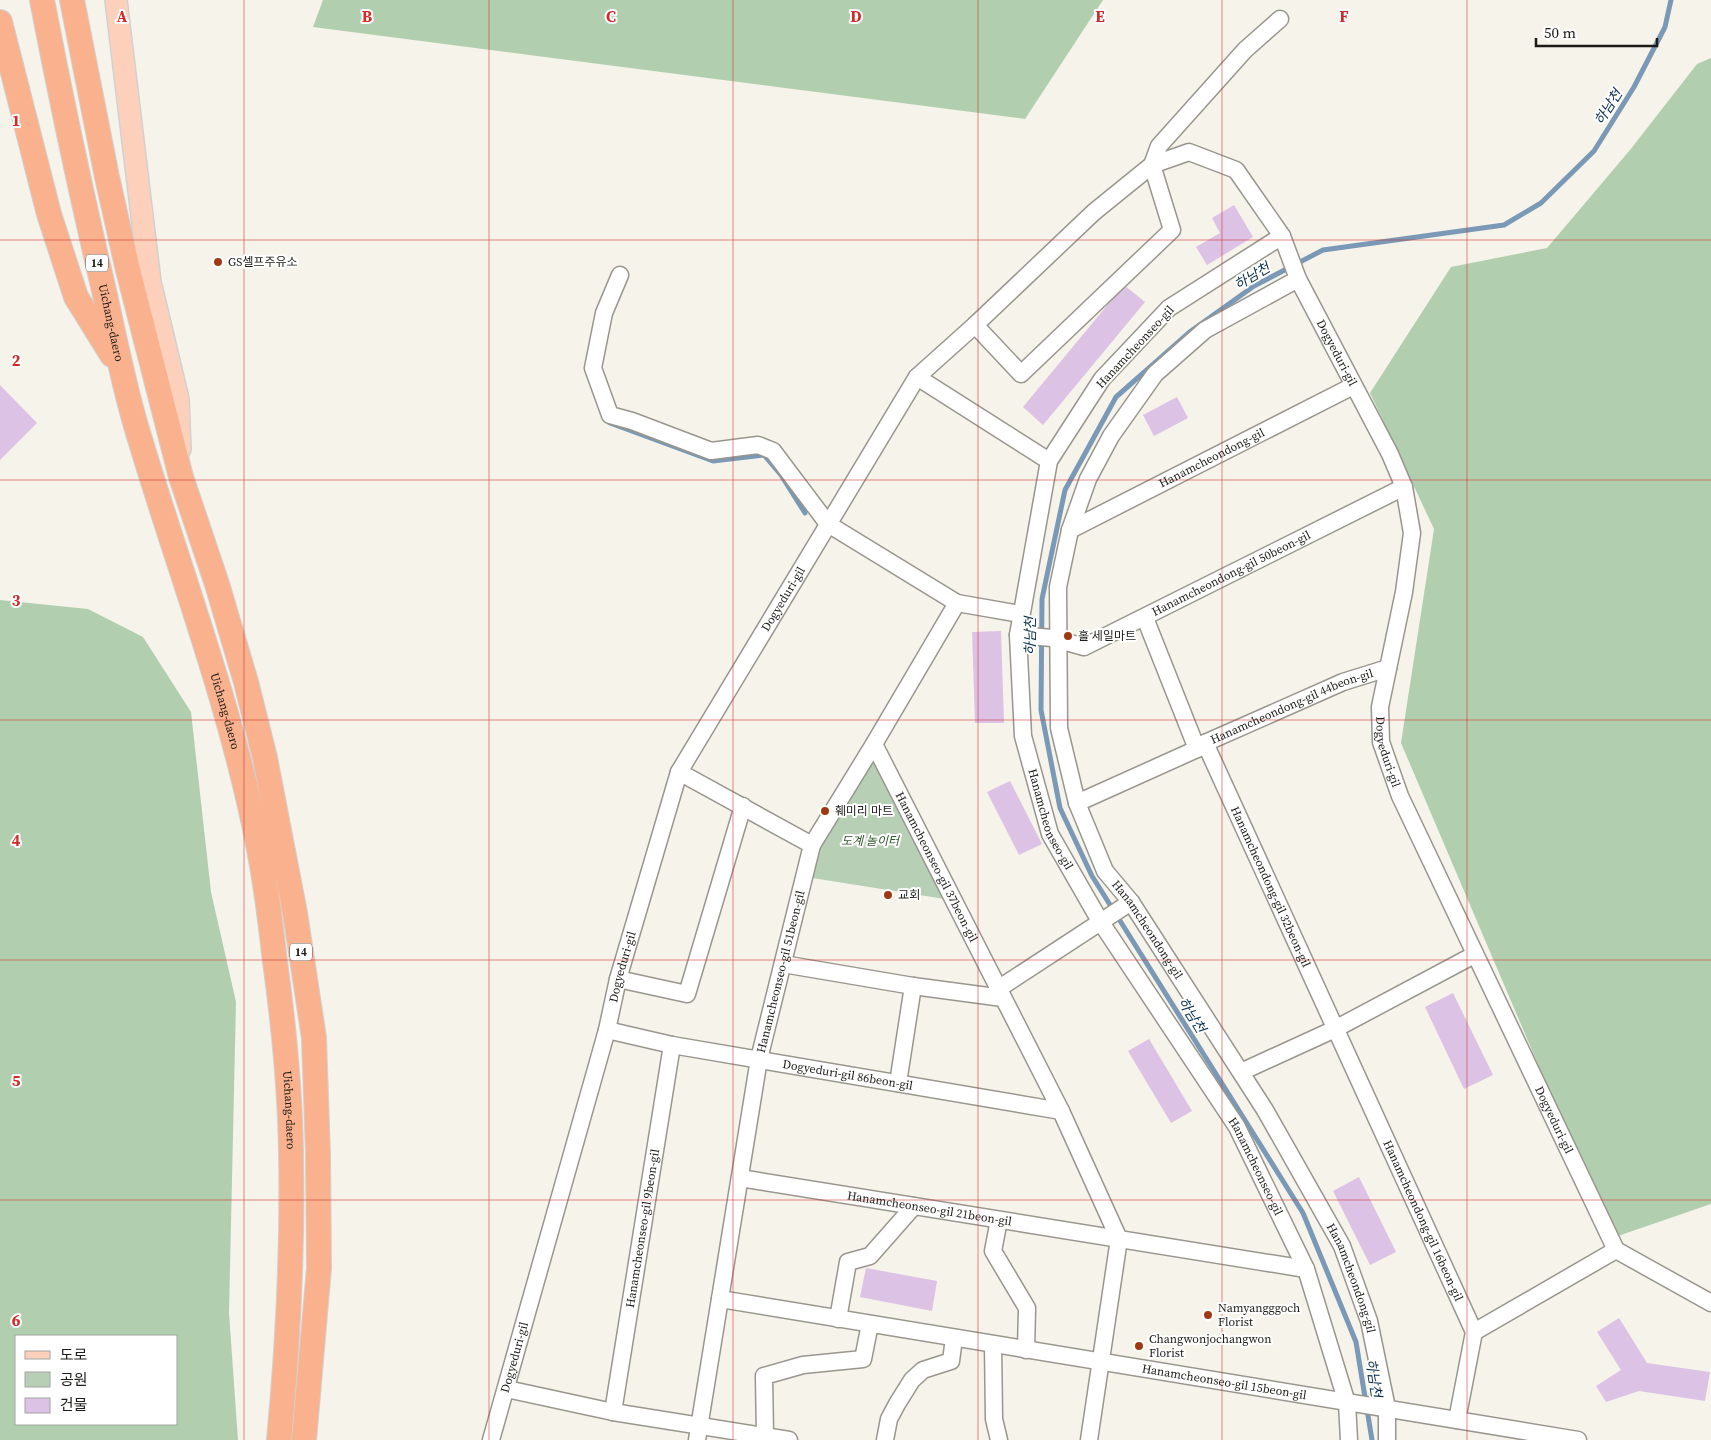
<svg xmlns="http://www.w3.org/2000/svg" width="1711" height="1440" viewBox="0 0 1711 1440" font-family="'Source Serif 4','Noto Sans KR',serif">
  <style>
    .green { fill: #b7cfb4 }
    .forest { fill: #b1cfae; fill-rule: evenodd }
    .lines { fill: none; stroke-linecap: round; stroke-linejoin: round }
    .stream { stroke: #7a99b6; stroke-width: 5 }
    .building { fill: #dcc2e4 }
    .minor-casing { stroke: #99968e; stroke-width: 19 }
    .major-casing { stroke: #d2d1d1; stroke-width: 24 }
    .highway-casing { stroke: #d2d1d1; stroke-width: 26 }
    .minor { stroke: #fff; stroke-width: 16 }
    .major { stroke: #fcd0bb; stroke-width: 21 }
    .highway { stroke: #fab18d; stroke-width: 24 }
    .grid { fill: none; stroke: #d62828; stroke-width: 1; stroke-opacity: 0.55 }
    .poi-dot { fill: #9f3913; stroke: #fff; stroke-width: 2 }
    .labels { text-anchor: middle; stroke-width: 4; stroke-linejoin: round; paint-order: stroke }
    .shield { fill: #fff; stroke: #605f5d; stroke-width: 1 }
    .shield-label { font-size: 11px; font-weight: bold; fill: #1c1b18 }
    .poi-label { font-size: 12px; fill: #1c1b18; stroke: #fff; text-anchor: start }
    .street-label { font-size: 12px; fill: #1c1b18; stroke: #fff }
    .park-label { font-size: 12px; font-style: italic; fill: #2e582b; stroke: #fff }
    .water-label { font-size: 14px; font-style: italic; fill: #082e4c; stroke: #fff }
    .grid-label { font-size: 16px; text-anchor: middle; font-weight: bold; fill: #d62828; stroke: #fff; stroke-width: 4; stroke-linejoin: round; paint-order: stroke }
  </style>
  <rect width="100%" height="100%" fill="#f6f3ea"/>
  <!-- green -->
  <polygon class="green" points="874,748 951,900 806,877 814,844"/>
  <!-- forest -->
  <g class="forest">
    <polygon points="323,0 1103,0 1025,119 313,27"/>
    <polygon points="1711,58 1711,1204 1612,1238 1401,743 1434,529 1370,393 1451,267 1547,248 1630,150 1697,64"/>
    <path d="M0,600L88,609L143,637L191,712L211,892L236,1002L229,1313L238,1440H0ZM16,1336H176V1424H16Z"/>
  </g>
  <g class="lines">
    <!-- stream -->
    <g class="stream">
      <polyline points="610,423 713,461 764,455 781,475 805,513"/>
      <polyline points="1372,1440 1356,1342 1303,1213 1092,876 1060,808 1041,710 1042,599 1065,490 1116,397 1191,331 1254,286 1323,250 1504,225 1541,203 1594,151 1634,87 1665,27 1671,0"/>
    </g>
  </g>
  <!-- building -->
  <g class="building">
    <polygon points="1234,205 1253,237 1207,265 1196,247 1220,233 1212,218"/>
    <polygon points="1124,285 1145,302 1043,425 1023,407"/>
    <polygon points="0,385 37,423 0,460"/>
    <polygon points="1177,397 1188,418 1154,436 1143,415"/>
    <polygon points="1001,631 1004,723 975,723 972,632"/>
    <polygon points="1010,781 1042,844 1019,855 987,792"/>
    <polygon points="1453,993 1493,1075 1464,1089 1425,1007"/>
    <polygon points="1149,1039 1192,1111 1171,1123 1128,1051"/>
    <polygon points="1359,1177 1396,1252 1370,1265 1333,1191"/>
    <polygon points="866,1268 937,1281 932,1311 860,1297"/>
    <polygon points="1619,1318 1647,1363 1710,1372 1705,1401 1639,1391 1606,1402 1596,1386 1621,1370 1597,1332"/>
  </g>
  <g class="lines">
    <defs>
      <g id="minor">
        <path id="s1" d="M1282,236L1169,308L1102,379L1049,461L1018,635L1023,736L1050,834L1100,921L1237,1127L1306,1269L1347,1403L1349,1440"/>
        <polyline points="620,275 604,313 593,368 610,415 632,421 711,451 758,445 773,451 828,524 957,603"/>
        <path id="s2" d="M1298,279L1205,330L1155,374L1111,436L1088,479L1070,530L1058,587L1059,728L1077,803L1105,871L1131,902L1265,1110L1342,1246L1369,1321L1387,1408V1440"/>
        <polyline points="975,325 1021,374 1172,230 1152,165 1159,146 1245,50 1280,19"/>
        <polyline points="917,377 1049,461"/>
        <path id="s3" d="M1070,530L1353,386"/>
        <polyline points="1145,618 1197,749"/>
        <path id="s4" d="M1018,635L1052,638L1084,647L1404,487"/>
        <path id="s5" d="M1205,743L1474,1332L1457,1420"/>
        <path id="s6" d="M874,744L1061,1111L1119,1239L1089,1440"/>
        <polyline points="679,772 812,845"/>
        <path id="s7" d="M1077,803L1197,749L1205,743L1343,682L1388,668"/>
        <polyline points="783,964 913,986 1003,998"/>
        <polyline points="618,979 687,994 743,806"/>
        <polyline points="998,989 1131,902"/>
        <path id="s8" d="M607,1030L672,1045L1061,1111"/>
        <polyline points="1241,1072 1335,1029 1474,955"/>
        <polyline points="898,1083 913,986"/>
        <path id="s9" d="M740,1178L1306,1269"/>
        <polyline points="999,1220 993,1251 1027,1308 1026,1350"/>
        <path id="s10" d="M720,1299L1578,1440"/>
        <polyline points="838,1319 848,1262 870,1256 914,1206"/>
        <polyline points="1474,1332 1616,1250"/>
        <polyline points="993,1344 994,1419 999,1440"/>
        <polyline points="507,1389 613,1412 789,1440"/>
        <path id="s11" d="M613,1412L672,1045"/>
        <polyline points="765,1436 764,1376 803,1365 863,1359 870,1324"/>
        <path id="s12" d="M491,1440L607,1030L618,979L679,772L917,377L975,325L1094,212L1152,165L1189,152L1236,170L1282,236L1298,279L1390,454L1404,487L1412,533L1404,592L1380,707L1381,742L1400,796L1616,1250L1711,1303"/>
        <path id="s13" d="M697,1440L759,1059L812,845L874,744L957,603L1020,614"/>
        <polyline points="885,1440 889,1419 897,1404 912,1380 923,1370 951,1361 954,1338"/>
      </g>
      <polyline id="major" points="116,0 150,282 178,399 180,449"/>
      <g id="highway">
        <path id="s14" d="M42,0C60,94 80,188 102,282C113,330 122,378 136,426C177,565 230,701 258,844C265,880 270,917 274,954C283,1019 290,1086 291,1152C293,1249 288,1344 279,1440"/>
        <polyline points="72,0 107,177 127,266 181,477 217,584 246,682 265,758 295,913 314,1038 318,1155 319,1268 304,1440"/>
        <polyline points="0,22 49,214 76,297 112,355"/>
      </g>
    </defs>
    <!-- minor casing -->
    <use href="#minor" class="minor-casing"/>
    <!-- major casing -->
    <use href="#major" class="major-casing"/>
    <!-- highway casing -->
    <use href="#highway" class="highway-casing"/>
    <!-- minor -->
    <use href="#minor" class="minor"/>
    <!-- major -->
    <use href="#major" class="major"/>
    <!-- highway -->
    <use href="#highway" class="highway"/>
  </g>
  <!-- grid -->
  <path class="grid" d="M244,0V1440M489,0V1440M733,0V1440M978,0V1440M1222,0V1440M1467,0V1440M0,240H1711M0,480H1711M0,720H1711M0,960H1711M0,1200H1711"/>
  <!-- markers -->
  <g class="poi-dot">
    <circle cx="218" cy="262" r="5"/>
    <circle cx="1068" cy="636" r="5"/>
    <circle cx="825" cy="811" r="5"/>
    <circle cx="888" cy="895" r="5"/>
    <circle cx="1208" cy="1315" r="5"/>
    <circle cx="1139" cy="1346" r="5"/>
  </g>
  <g class="labels">
    <!-- shield labels -->
    <g class="shield">
      <rect x="86" y="254.5" width="22" height="17" rx="4"/>
      <rect x="290" y="943.5" width="22" height="17" rx="4"/>
    </g>
    <g class="shield-label">
      <text x="97" y="267">14</text>
      <text x="301" y="956">14</text>
    </g>
    <!-- poi labels -->
    <g class="poi-label">
      <text x="228" y="266">GS셀프주유소</text>
      <text x="1078" y="640">홀 세일마트</text>
      <text x="835" y="815">훼미리 마트</text>
      <text x="898" y="899">교회</text>
      <text x="1218" y="1312">Namyangggoch<tspan x="1218" dy="14">Florist</tspan></text>
      <text x="1149" y="1343">Changwonjochangwon<tspan x="1149" dy="14">Florist</tspan></text>
    </g>
    <!-- street labels -->
    <g class="street-label">
      <text dy="4" stroke="none"><textPath href="#s14" startOffset="330">Uichang-daero</textPath></text>
      <text transform="translate(1135 347) rotate(-47)" y="4">Hanamcheonseo-gil</text>
      <text dy="4" stroke="none"><textPath href="#s12" startOffset="1771">Dogyeduri-gil</textPath></text>
      <text dy="4" stroke="none"><textPath href="#s3" startOffset="159">Hanamcheondong-gil</textPath></text>
      <text dy="4" stroke="none"><textPath href="#s4" startOffset="232">Hanamcheondong-gil 50beon-gil</textPath></text>
      <text dy="4" stroke="none"><textPath href="#s12" startOffset="896">Dogyeduri-gil</textPath></text>
      <text dy="4" stroke="none"><textPath href="#s7" startOffset="236">Hanamcheondong-gil 44beon-gil</textPath></text>
      <text dy="4" stroke="none"><textPath href="#s14" startOffset="735">Uichang-daero</textPath></text>
      <text dy="4" stroke="none"><textPath href="#s12" startOffset="2191">Dogyeduri-gil</textPath></text>
      <text dy="4" stroke="none"><textPath href="#s1" startOffset="695">Hanamcheonseo-gil</textPath></text>
      <text dy="4" stroke="none"><textPath href="#s6" startOffset="138">Hanamcheonseo-gil 37beon-gil</textPath></text>
      <text dy="4" stroke="none"><textPath href="#s5" startOffset="158">Hanamcheondong-gil 32beon-gil</textPath></text>
      <text dy="4" stroke="none"><textPath href="#s2" startOffset="774">Hanamcheondong-gil</textPath></text>
      <text dy="4" stroke="none"><textPath href="#s12" startOffset="491">Dogyeduri-gil</textPath></text>
      <text dy="4" stroke="none"><textPath href="#s13" startOffset="476">Hanamcheonseo-gil 51beon-gil</textPath></text>
      <text dy="4" stroke="none"><textPath href="#s8" startOffset="245">Dogyeduri-gil 86beon-gil</textPath></text>
      <text dy="4" stroke="none"><textPath href="#s14" startOffset="1140">Uichang-daero</textPath></text>
      <text dy="4" stroke="none"><textPath href="#s12" startOffset="2596">Dogyeduri-gil</textPath></text>
      <text dy="4" stroke="none"><textPath href="#s1" startOffset="1100">Hanamcheonseo-gil</textPath></text>
      <text dy="4" stroke="none"><textPath href="#s9" startOffset="192">Hanamcheonseo-gil 21beon-gil</textPath></text>
      <text dy="4" stroke="none"><textPath href="#s5" startOffset="525">Hanamcheondong-gil 16beon-gil</textPath></text>
      <text dy="4" stroke="none"><textPath href="#s11" startOffset="186">Hanamcheonseo-gil 9beon-gil</textPath></text>
      <text dy="4" stroke="none"><textPath href="#s2" startOffset="1179">Hanamcheondong-gil</textPath></text>
      <text dy="4" stroke="none"><textPath href="#s12" startOffset="86">Dogyeduri-gil</textPath></text>
      <text dy="4" stroke="none"><textPath href="#s10" startOffset="511">Hanamcheonseo-gil 15beon-gil</textPath></text>
    </g>
    <!-- park labels -->
    <g class="park-label">
      <text x="870" y="845">도계 놀이터</text>
    </g>
    <!-- water labels -->
    <g class="water-label">
      <text transform="translate(1608 107) rotate(-58)" y="5">하남천</text>
      <text transform="translate(1252 276) rotate(-31)" y="5">하남천</text>
      <text transform="translate(1030 636) rotate(-89)" y="5">하남천</text>
      <text transform="translate(1192 1015) rotate(58)" y="5">하남천</text>
      <text transform="translate(1374 1378) rotate(81)" y="5">하남천</text>
    </g>
  </g>
  <g class="grid-label">
    <text x="122" y="22">A</text>
    <text x="367" y="22">B</text>
    <text x="611" y="22">C</text>
    <text x="856" y="22">D</text>
    <text x="1100" y="22">E</text>
    <text x="1344" y="22">F</text>
    <text x="16" y="126">1</text>
    <text x="16" y="366">2</text>
    <text x="16" y="606">3</text>
    <text x="16" y="846">4</text>
    <text x="16" y="1086">5</text>
    <text x="16" y="1326">6</text>
  </g>
  <!-- legend -->
  <rect x="15" y="1335" width="162" height="90" fill="#ffffff" stroke="#a4a4a3"/>
  <rect x="25" y="1351" width="25" height="8" fill="#fcd0bb" stroke="#a4a4a3"/>
  <text x="60" y="1360" font-size="15" fill="#1c1b18">도로</text>
  <rect x="25" y="1372" width="25" height="15" fill="#b7cfb4" stroke="#a4a4a3"/>
  <text x="60" y="1385" font-size="15" fill="#1c1b18">공원</text>
  <rect x="25" y="1398" width="25" height="15" fill="#dcc2e4" stroke="#a4a4a3"/>
  <text x="60" y="1410" font-size="15" fill="#1c1b18">건물</text>
  <!-- scale -->
  <path d="M1536 38v8h121v-8" fill="none" stroke="#1c1b18" stroke-width="2.5"/>
  <text x="1544" y="38" font-size="15" fill="#1c1b18" stroke="#ffffff" stroke-width="4" paint-order="stroke">50 m</text>
</svg>
